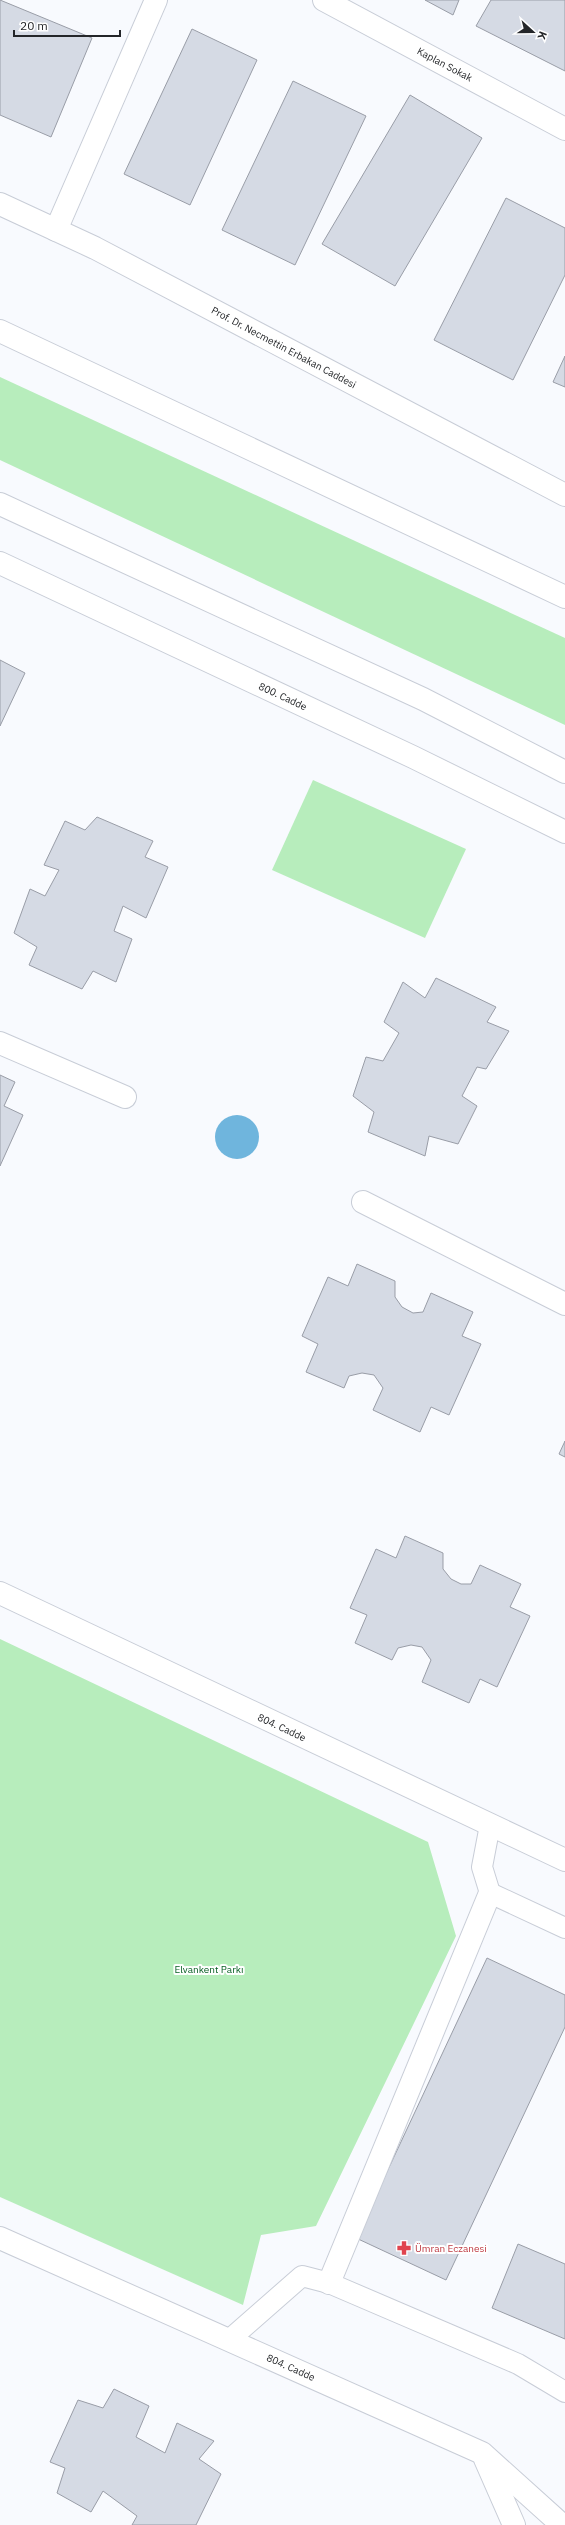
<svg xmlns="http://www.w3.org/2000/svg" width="565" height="2525" viewBox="0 0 565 2525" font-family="'IBM Plex Sans',sans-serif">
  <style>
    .green { fill: #b7edbc }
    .water { fill: #6fb5dd }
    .building { fill: #d5dae4; stroke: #999da7 }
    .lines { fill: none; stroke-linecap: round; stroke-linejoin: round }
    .service-casing { stroke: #c8cdd7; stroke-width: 22 }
    .pedestrian-casing { stroke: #c8cdd7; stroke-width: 24 }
    .minor-casing { stroke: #c8cdd7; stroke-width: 24 }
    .tertiary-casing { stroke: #c8cdd7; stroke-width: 24 }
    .secondary-casing { stroke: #c8cdd7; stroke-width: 24 }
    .service { stroke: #fff; stroke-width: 20 }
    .pedestrian { stroke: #fff; stroke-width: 22 }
    .minor { stroke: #fff; stroke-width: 22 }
    .tertiary { stroke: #fff; stroke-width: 22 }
    .secondary { stroke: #fff; stroke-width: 22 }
    .labels { text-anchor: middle; stroke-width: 4; stroke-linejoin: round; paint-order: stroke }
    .street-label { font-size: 10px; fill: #242629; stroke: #fff }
    .park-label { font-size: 10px; fill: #086024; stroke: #fff }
    .health-label { font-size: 10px; fill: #be3a42; stroke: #fff; text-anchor: start }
  </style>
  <rect width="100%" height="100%" fill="#f8fafe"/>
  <!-- green -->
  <g class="green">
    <polygon points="0,377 565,638 565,725 0,460"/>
    <polygon points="313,780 466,849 425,938 272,870"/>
    <polygon points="0,1639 428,1842 456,1936 316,2226 261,2235 243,2305 0,2197"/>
  </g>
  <!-- water -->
  <circle class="water" cx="237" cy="1137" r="22"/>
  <!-- building -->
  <g class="building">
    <polygon points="0,0 92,38 51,137 0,115"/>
    <polygon points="425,0 459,0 453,15"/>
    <polygon points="491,0 565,0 565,71 476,26"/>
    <polygon points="192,29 257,60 190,205 124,174"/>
    <polygon points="293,81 366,116 295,265 222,230"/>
    <polygon points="410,95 482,138 395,286 322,244"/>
    <polygon points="506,198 565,228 565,275 513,380 434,340"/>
    <polygon points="565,356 565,387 553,382"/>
    <polygon points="0,660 25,673 0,726"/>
    <polygon points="97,817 153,841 145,857 168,867 146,918 123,906 114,931 132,939 116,982 93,971 82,989 29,965 37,947 14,933 30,889 45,896 59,870 44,865 65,821 85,830"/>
    <polygon points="436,978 496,1007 487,1022 509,1031 486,1069 477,1067 462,1096 477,1106 458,1144 429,1136 425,1156 368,1132 374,1112 353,1096 366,1057 383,1061 399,1033 384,1022 403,982 425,998"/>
    <polygon points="0,1075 15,1082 4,1106 23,1115 0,1166"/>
    <polygon points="357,1264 395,1281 395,1297 402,1307 413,1313 423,1312 431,1293 473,1312 462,1336 481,1344 449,1415 431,1407 420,1432 373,1410 383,1388 374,1375 362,1373 349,1376 344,1388 306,1372 318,1344 302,1336 328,1277 348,1286"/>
    <polygon points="565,1441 565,1457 559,1454"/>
    <polygon points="405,1536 443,1553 443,1569 451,1579 461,1584 471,1584 480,1565 521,1584 510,1607 530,1616 497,1687 480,1679 469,1703 422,1682 431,1660 422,1647 411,1645 398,1648 392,1660 355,1643 367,1615 350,1608 376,1549 396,1558"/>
    <polygon points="487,1958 565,1995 565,2027 446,2280 356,2238"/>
    <polygon points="518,2244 565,2264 565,2339 492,2308"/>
    <polygon points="114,2389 149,2406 136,2437 165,2453 177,2423 214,2441 199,2459 221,2474 196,2525 132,2525 137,2516 103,2491 91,2512 57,2493 65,2468 50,2462 78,2400 103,2408"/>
  </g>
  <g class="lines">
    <defs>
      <g id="service">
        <polyline points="490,1825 482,1867 490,1893 565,1928"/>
        <polyline points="229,2340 302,2276 329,2283 518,2364 565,2392"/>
      </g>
      <polyline id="pedestrian" points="329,2283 490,1893"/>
      <g id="minor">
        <polyline points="324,0 565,129"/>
        <polyline points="56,230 156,0"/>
        <polyline points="0,1043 125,1097"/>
        <polyline points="363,1202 565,1304"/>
        <polyline points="0,1593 565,1860"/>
        <polyline points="0,2238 482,2453 562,2525"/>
        <polyline points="485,2459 514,2525"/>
      </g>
      <g id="tertiary">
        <polyline points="0,504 423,699 565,772"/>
        <polyline points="0,563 413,757 565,832"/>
      </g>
      <g id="secondary">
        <polyline points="0,204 95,248 565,495"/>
        <polyline points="0,331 565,597"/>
      </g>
    </defs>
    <!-- service casing -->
    <use href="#service" class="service-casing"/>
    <!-- pedestrian casing -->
    <use href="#pedestrian" class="pedestrian-casing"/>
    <!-- minor casing -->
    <use href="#minor" class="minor-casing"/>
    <!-- tertiary casing -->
    <use href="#tertiary" class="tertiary-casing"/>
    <!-- secondary casing -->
    <use href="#secondary" class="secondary-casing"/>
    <!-- service -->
    <use href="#service" class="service"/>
    <!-- pedestrian -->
    <use href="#pedestrian" class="pedestrian"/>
    <!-- minor -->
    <use href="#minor" class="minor"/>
    <!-- tertiary -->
    <use href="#tertiary" class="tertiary"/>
    <!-- secondary -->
    <use href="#secondary" class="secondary"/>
  </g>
  <!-- icons -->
  <defs>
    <symbol id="pharmacy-bare" viewBox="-9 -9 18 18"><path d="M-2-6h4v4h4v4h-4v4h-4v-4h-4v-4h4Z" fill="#e0444e" stroke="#fff" stroke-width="2.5" paint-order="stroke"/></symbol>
  </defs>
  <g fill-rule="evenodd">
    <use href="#pharmacy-bare" x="394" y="2238" width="20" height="20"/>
  </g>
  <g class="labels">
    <!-- street labels -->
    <g class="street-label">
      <text transform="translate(445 64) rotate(28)" y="4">Kaplan Sokak</text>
      <text transform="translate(284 347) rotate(28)" y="4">Prof. Dr. Necmettin Erbakan Caddesi</text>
      <text transform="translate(283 696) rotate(25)" y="4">800. Cadde</text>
      <text transform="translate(282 1727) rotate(25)" y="4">804. Cadde</text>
      <text transform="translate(291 2367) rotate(24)" y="4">804. Cadde</text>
    </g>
    <!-- park labels -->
    <g class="park-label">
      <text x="209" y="1973">Elvankent Parkı</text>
    </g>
    <!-- health labels -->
    <g class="health-label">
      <text x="415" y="2252">Ümran Eczanesi</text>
    </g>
  </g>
  <!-- north arrow -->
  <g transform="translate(533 32) rotate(111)" stroke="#ffffff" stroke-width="3" paint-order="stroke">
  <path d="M0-3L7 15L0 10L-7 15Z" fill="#242629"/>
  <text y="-6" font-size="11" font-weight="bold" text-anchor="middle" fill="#242629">K</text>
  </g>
  <!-- scale -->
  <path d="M14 30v6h106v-6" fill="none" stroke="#242629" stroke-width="2"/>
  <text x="20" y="30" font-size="12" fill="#242629" stroke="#ffffff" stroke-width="3" paint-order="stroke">20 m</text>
</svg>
